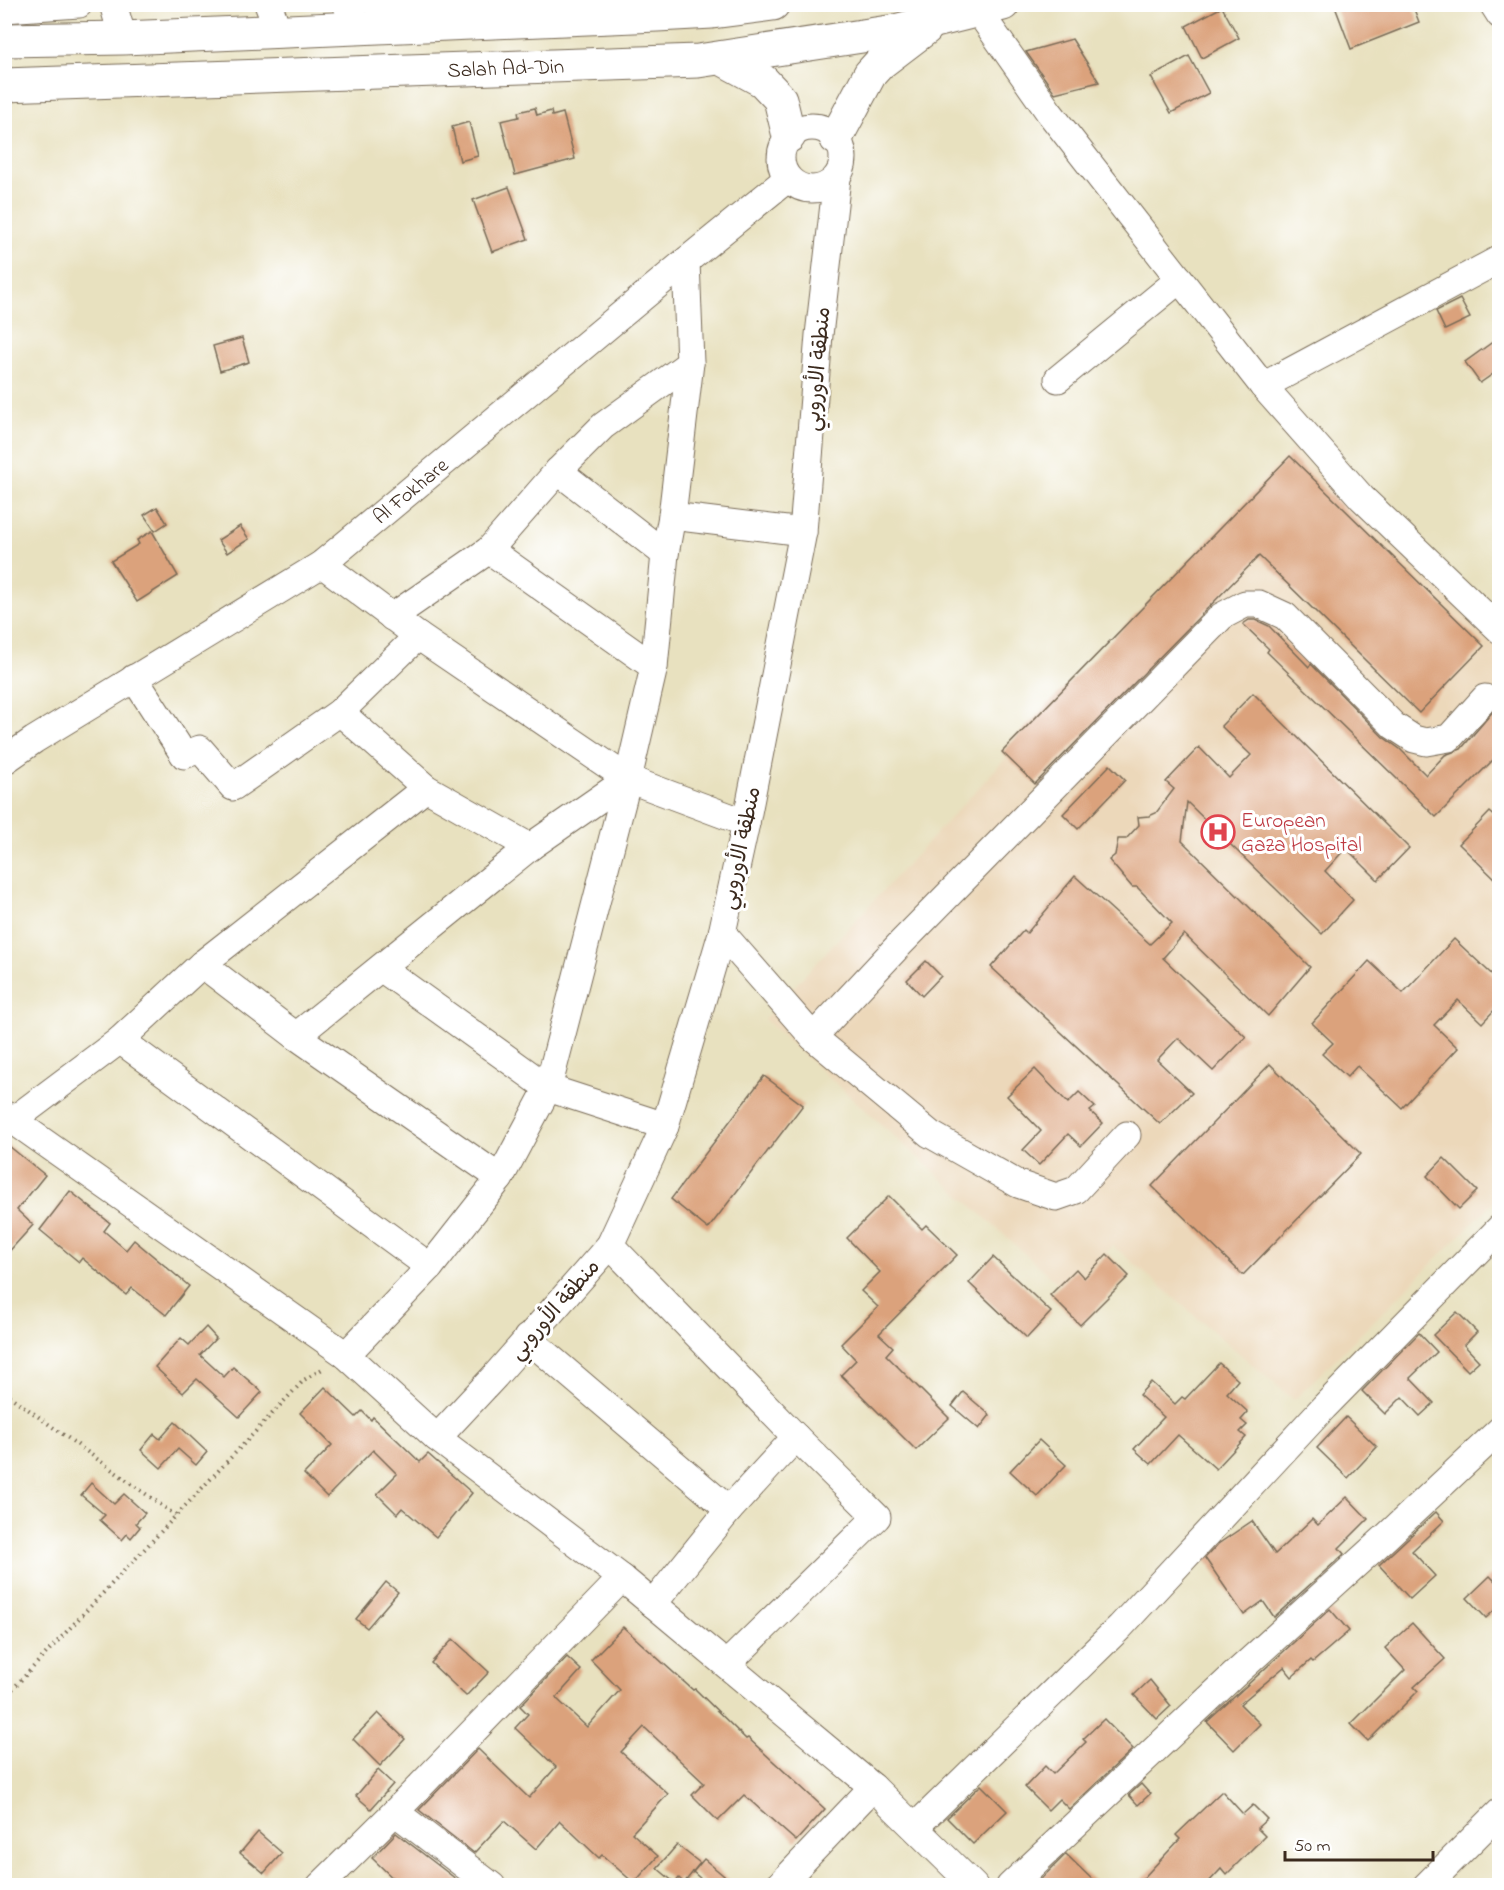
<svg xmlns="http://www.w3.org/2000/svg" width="1504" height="1890" viewBox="0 0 1504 1890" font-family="'Indie Flower','Playpen Sans Arabic',sans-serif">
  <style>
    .built { fill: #ecd8ba }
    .building { fill: #dba27b }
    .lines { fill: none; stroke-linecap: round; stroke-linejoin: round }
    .minor-casing { stroke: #786a56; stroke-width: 29 }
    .highway-casing { stroke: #786a56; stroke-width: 35 }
    .path { stroke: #786a56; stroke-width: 4; stroke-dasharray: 1.5 4.5; stroke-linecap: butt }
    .minor { stroke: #fff; stroke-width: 27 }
    .highway { stroke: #fff; stroke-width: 33 }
    .labels { text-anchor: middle; stroke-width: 6; stroke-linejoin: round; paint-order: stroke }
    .street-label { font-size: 21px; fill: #3b2a1e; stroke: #fff }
    .health-label { font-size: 21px; fill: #be3a42; stroke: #fff; text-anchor: start }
  </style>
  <rect width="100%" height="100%" fill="#fff"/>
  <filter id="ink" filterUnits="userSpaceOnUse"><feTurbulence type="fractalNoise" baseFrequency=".0167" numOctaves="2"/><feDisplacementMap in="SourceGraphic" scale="12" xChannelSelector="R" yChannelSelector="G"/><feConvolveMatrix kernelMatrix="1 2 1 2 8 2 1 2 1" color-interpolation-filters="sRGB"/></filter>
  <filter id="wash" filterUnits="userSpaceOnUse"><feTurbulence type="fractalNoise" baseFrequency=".008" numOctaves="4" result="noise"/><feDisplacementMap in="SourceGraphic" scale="24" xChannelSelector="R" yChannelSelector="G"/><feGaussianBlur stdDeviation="1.35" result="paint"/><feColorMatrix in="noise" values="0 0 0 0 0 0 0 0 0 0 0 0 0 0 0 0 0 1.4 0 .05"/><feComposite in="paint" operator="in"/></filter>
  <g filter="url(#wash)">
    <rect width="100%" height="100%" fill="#e8e1bf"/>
    <!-- built -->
    <polygon class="built" points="1292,449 1499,646 1499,1197 1294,1400 1112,1245 1072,1296 764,1019"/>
    <g id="blocks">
      <!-- building -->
      <g class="building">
        <polygon points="1334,4 1412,4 1419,22 1351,49"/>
        <polygon points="1222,7 1239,38 1202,58 1186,26"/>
        <polygon points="1072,39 1099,82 1055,93 1026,52"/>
        <polygon points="1189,56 1209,93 1171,113 1151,77"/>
        <polygon points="535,108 537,115 551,111 552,116 563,113 575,159 515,175 501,121 519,117 518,112"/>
        <polygon points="469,122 478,156 460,161 452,127"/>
        <polygon points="509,187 528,239 492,252 473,200"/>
        <polygon points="1460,299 1470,318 1445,330 1436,311"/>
        <polygon points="242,338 249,362 220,371 213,346"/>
        <polygon points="1494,341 1500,349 1500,369 1480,383 1465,362"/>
        <polygon points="1290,456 1484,646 1419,713 1259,556 1035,784 1002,752"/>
        <polygon points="157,507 167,523 155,531 144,515"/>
        <polygon points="240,526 249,539 227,553 218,540"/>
        <polygon points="152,531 178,576 137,602 111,561 139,544 137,540"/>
        <polygon points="1249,620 1256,620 1269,626 1309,667 1311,664 1383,737 1400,749 1426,775 1445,755 1461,749 1500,703 1500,753 1436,817 1267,652 1269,649 1243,624"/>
        <polygon points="1253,693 1409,848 1378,880 1346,848 1325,871 1353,900 1322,934 1187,802 1182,841 1310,967 1268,1016 1184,934 1163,958 1246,1037 1213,1071 1178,1038 1157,1060 1192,1093 1160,1124 991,967 1024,930 1027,933 1075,876 1150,944 1172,923 1137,887 1132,887 1109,860 1115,855 1118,839 1126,839 1139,825 1138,817 1149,816 1156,813 1174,789 1166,782 1199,747 1229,778 1251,755 1221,726"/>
        <polygon points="1110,765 1125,780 1078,829 1063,814"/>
        <polygon points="1490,812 1500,821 1500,884 1459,844"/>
        <polygon points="1454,939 1500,982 1500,1004 1482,1023 1458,1000 1434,1025 1458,1048 1402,1108 1357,1066 1347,1077 1322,1054 1333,1043 1312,1023 1369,961 1403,993"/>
        <polygon points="926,961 941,976 922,996 907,980"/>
        <polygon points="1270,1064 1361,1154 1243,1275 1152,1186"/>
        <polygon points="1035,1069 1068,1103 1079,1092 1095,1107 1090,1111 1103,1123 1081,1146 1068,1134 1039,1165 1023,1150 1041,1131 1007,1096"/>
        <polygon points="764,1076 803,1105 708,1229 671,1199"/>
        <polygon points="4,1142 45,1175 17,1210 33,1225 4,1257"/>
        <polygon points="1444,1158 1477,1191 1459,1209 1427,1176"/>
        <polygon points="70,1191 110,1223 104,1231 126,1250 134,1240 189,1286 166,1315 132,1288 126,1295 82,1258 79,1262 40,1230"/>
        <polygon points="889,1196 922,1229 926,1225 957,1255 879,1334 893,1347 886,1355 949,1418 916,1450 841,1375 856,1360 841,1344 878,1307 861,1291 880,1272 847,1238"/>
        <polygon points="1107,1254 1129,1276 1080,1325 1050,1295 1076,1269 1084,1278"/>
        <polygon points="993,1257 1051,1312 1027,1338 969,1283"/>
        <polygon points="1457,1312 1477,1332 1464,1345 1479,1361 1468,1371 1433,1335"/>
        <polygon points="206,1327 216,1338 200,1355 224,1377 233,1367 262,1392 239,1417 197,1379 183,1393 155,1367 181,1338 189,1345"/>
        <polygon points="1419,1333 1437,1352 1410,1378 1434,1403 1420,1416 1402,1397 1385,1414 1362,1391"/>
        <polygon points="1219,1363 1238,1380 1227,1393 1248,1412 1241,1420 1247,1425 1240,1432 1246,1437 1216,1469 1178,1435 1151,1464 1134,1449 1164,1417 1139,1395 1151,1382 1175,1404 1182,1397 1185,1399"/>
        <polygon points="325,1387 356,1417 362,1411 371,1420 373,1417 420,1462 428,1454 472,1493 436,1537 402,1508 397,1514 377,1494 397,1474 373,1450 327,1497 304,1474 332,1445 300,1413"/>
        <polygon points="963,1392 990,1415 979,1429 952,1406"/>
        <polygon points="1346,1417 1377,1447 1348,1478 1317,1448"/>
        <polygon points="175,1422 207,1452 196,1465 178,1449 161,1468 141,1450 154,1434 160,1439"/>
        <polygon points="1039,1440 1066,1465 1037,1496 1010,1471"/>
        <polygon points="91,1483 114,1504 124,1494 145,1513 136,1523 140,1527 131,1538 127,1534 122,1540 100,1520 105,1515 81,1495"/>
        <polygon points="1347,1497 1368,1519 1339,1548 1344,1554 1274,1617 1263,1601 1244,1615 1205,1558 1218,1544 1252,1521 1275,1554 1312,1519 1318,1525"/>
        <polygon points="1436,1512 1444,1521 1412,1551 1435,1576 1410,1599 1379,1565"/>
        <polygon points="1490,1576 1500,1586 1500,1605 1486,1618 1467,1598"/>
        <polygon points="386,1582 398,1592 367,1628 356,1619"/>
        <polygon points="1330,1609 1349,1631 1313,1662 1311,1660 1292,1677 1284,1667 1240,1704 1260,1724 1234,1750 1207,1722"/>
        <polygon points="1412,1623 1445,1659 1414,1687 1418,1691 1368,1741 1351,1724 1405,1670 1385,1648"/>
        <polygon points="623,1627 693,1690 695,1689 746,1739 748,1738 825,1809 796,1841 744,1795 718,1821 692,1795 704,1783 644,1727 621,1752 668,1794 632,1833 658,1856 634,1883 602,1855 599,1858 560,1821 536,1849 504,1821 474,1853 419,1810 478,1749 529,1798 556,1767 515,1728 528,1714 520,1706 567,1657 581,1670 556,1698 587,1727 620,1690 591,1660"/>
        <polygon points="453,1639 489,1672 466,1696 431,1663"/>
        <polygon points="1150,1680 1171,1706 1157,1719 1134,1695"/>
        <polygon points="378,1713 405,1739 380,1766 353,1739"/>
        <polygon points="1104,1719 1133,1749 1069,1809 1059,1799 1048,1810 1025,1787 1045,1766 1053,1774 1086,1742 1083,1739"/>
        <polygon points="378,1770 393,1784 371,1809 356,1796"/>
        <polygon points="1141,1784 1150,1794 1138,1805 1129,1795"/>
        <polygon points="981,1785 1007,1811 973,1844 947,1818"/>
        <polygon points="1222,1791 1243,1814 1253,1805 1267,1819 1257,1828 1265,1836 1226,1875 1221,1869 1205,1886 1136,1886 1180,1839 1176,1835"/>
        <polygon points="258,1832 282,1853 264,1873 240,1853"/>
        <polygon points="396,1833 465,1886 401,1886 372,1858"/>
        <polygon points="677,1845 700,1863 684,1883 679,1878 675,1883 657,1868"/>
        <polygon points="1066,1854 1099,1886 1034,1886"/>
        <polygon points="704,1859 736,1886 709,1886 693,1872"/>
      </g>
    </g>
  </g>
  <g filter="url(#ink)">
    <use href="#blocks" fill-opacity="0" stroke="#786a56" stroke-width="1.5"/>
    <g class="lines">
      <defs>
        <g id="minor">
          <polyline points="113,4 123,38"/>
          <polyline points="268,4 273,17 275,31"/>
          <polyline points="346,4 357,26"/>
          <polyline points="1493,4 1500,15"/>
          <polyline points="4,9 79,4"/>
          <polyline points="979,12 1049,112 1263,386 1362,498 1500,630"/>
          <circle cx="812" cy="158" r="31"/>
          <polyline points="1058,379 1180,279"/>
          <polyline points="1263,386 1500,259"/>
          <polyline points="558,471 665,554"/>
          <polyline points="672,516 803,532"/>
          <polyline points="489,550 654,667"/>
          <polyline points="322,564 418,636 628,779"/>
          <polyline points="392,617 489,550 558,471 603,426 690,363"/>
          <polyline points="134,678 184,755 200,749 233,787 340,712 418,636"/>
          <path id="s1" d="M4,761L34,740L322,564L686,261L787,179"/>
          <polyline points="426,788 530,847"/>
          <polyline points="722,933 813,1037 901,943 1222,616 1245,604 1259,604 1285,616 1394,726 1414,739 1426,742 1449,738 1485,698"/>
          <polyline points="202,964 296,1036 500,1178"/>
          <polyline points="381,968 548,1088 665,1126"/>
          <polyline points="296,1036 530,847 628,779 746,823"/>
          <polyline points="813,1037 930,1134 1018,1184 1056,1197 1076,1190 1127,1135"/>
          <polyline points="120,1040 430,1267"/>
          <polyline points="4,1114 346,1355 437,1438 622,1578 873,1787 974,1886"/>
          <polyline points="12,1121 120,1040 202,964 426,788 340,712"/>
          <polyline points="610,1245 796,1437 877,1517 727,1664"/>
          <polyline points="527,1338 729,1510"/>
          <polyline points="346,1355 430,1267 500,1178 548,1088 628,779 654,667 665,554 672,516 690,363 686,261"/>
          <polyline points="437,1438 495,1376 610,1245 665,1126 722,933 746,823 803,532 819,335 837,178"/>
          <polyline points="653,1604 729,1510 796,1437"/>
          <polyline points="395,1812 492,1886"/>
          <polyline points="915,1827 1120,1627 1324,1407 1500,1228"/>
          <polyline points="320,1886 395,1812 622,1578"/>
          <polyline points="779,1886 873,1787"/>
          <polyline points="1010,1886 1234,1675 1386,1537 1500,1430"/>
          <polyline points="1426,1886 1500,1812"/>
        </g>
        <g id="highway">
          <polyline points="4,40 123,38 657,15 712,12 773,4"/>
          <polyline points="721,58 763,81 780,99 789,136"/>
          <path id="s2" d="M4,85L698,61L895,31L1003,4"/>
          <polyline points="836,138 870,74 880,63 926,28"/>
        </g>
      </defs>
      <!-- minor casing -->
      <use href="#minor" class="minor-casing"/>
      <!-- highway casing -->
      <use href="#highway" class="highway-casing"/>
      <!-- path -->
      <g class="path">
        <polyline points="4,1392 175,1515"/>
        <polyline points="4,1698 304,1380 324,1368"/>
      </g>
      <!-- minor -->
      <use href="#minor" class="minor"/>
      <!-- highway -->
      <use href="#highway" class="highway"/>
    </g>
  </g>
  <!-- icons -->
  <defs>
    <symbol id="hospital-ring" viewBox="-11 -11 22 22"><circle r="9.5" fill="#fff" stroke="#e0444e" stroke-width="1.5"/><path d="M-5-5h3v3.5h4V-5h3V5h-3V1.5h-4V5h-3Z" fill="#e0444e"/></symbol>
  </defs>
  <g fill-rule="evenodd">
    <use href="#hospital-ring" x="1199" y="813" width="38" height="38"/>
  </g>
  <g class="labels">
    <!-- street labels -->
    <g class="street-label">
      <text dy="7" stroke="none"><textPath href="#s2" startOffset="502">Salah Ad-Din</textPath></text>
      <text transform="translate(817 369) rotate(-85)" y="7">منطقة الأوروبي</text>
      <text dy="7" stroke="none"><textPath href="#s1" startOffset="489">Al Fokhare</textPath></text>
      <text transform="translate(740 848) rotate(-78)" y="7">منطقة الأوروبي</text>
      <text transform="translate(554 1309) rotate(-49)" y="7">منطقة الأوروبي</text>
    </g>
    <!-- health labels -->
    <g class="health-label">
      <text x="1241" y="827">European<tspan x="1241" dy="24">Gaza Hospital</tspan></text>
    </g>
  </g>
  <!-- margin -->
  <rect width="1504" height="1890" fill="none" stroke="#fff" stroke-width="24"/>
  <!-- scale -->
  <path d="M1285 1851v9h148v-9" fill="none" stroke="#3b2a1e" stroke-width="3"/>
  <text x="1294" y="1851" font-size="18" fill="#3b2a1e" stroke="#ffffff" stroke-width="4.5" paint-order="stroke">50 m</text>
</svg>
